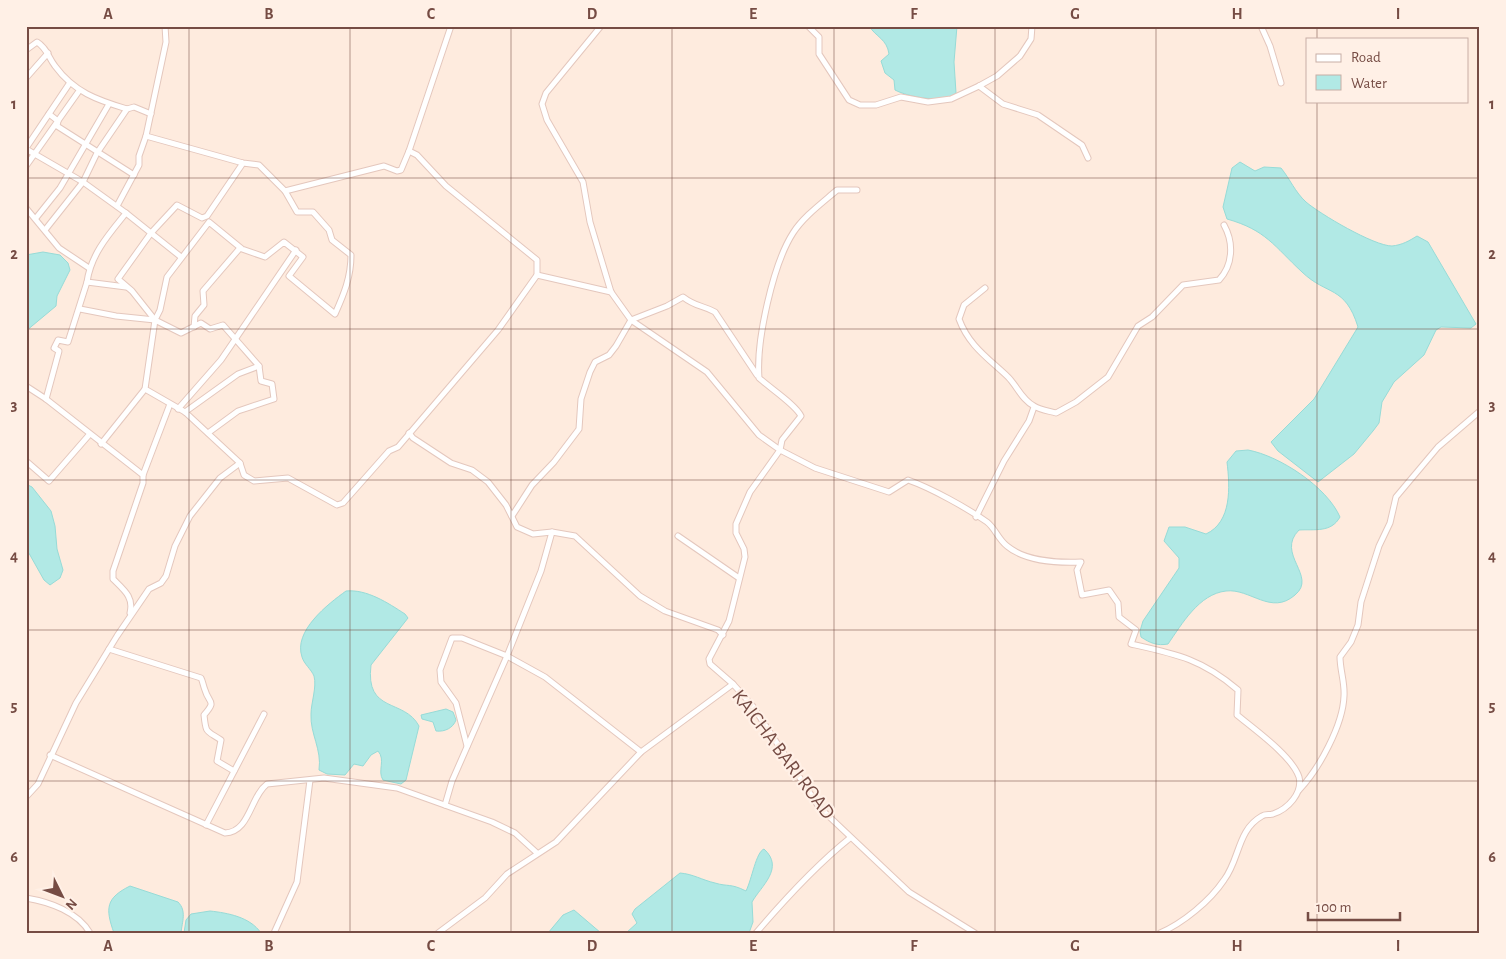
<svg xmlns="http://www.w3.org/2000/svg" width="1506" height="959" viewBox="0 0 1506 959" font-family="'Alegreya Sans',sans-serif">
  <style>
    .water { fill: #b1e9e5; stroke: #97dbd7 }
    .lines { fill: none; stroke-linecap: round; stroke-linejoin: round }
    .minor-casing { stroke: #e4c7bd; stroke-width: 7 }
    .minor { stroke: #fff; stroke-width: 5 }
    .grid { fill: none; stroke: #764c44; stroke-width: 1; stroke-opacity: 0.55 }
    .labels { text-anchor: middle; stroke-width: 4.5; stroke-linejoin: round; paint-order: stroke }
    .street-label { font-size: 20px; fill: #764c44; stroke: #fff0e6 }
    .neatline { fill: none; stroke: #764c44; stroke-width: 2 }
    .grid-label { font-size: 16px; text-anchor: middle; font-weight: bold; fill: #764c44 }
  </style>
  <rect width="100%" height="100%" fill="#feebde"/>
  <!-- water -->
  <g class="water">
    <path d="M869,26H957L954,62L956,93C944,104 908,97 895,90L894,80L885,73L881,61L889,54C887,39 876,37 869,26Z"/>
    <path d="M1240,162L1255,171L1264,167L1281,168C1290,179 1295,192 1306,202C1320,214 1374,246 1392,246C1402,245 1409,241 1417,236L1428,242L1476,324L1471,328L1441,327L1436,330L1424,355L1394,382L1382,402L1379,423L1373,431L1354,454L1318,482L1278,451L1271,442L1314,399L1358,327C1345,285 1327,296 1302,272C1274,246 1266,230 1227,219L1223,207L1232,168Z"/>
    <polygon points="43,252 60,255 68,263 70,270 57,296 56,306 26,331 26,255"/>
    <path d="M1248,450C1280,456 1327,487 1340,517C1331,533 1315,529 1299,530C1275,554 1318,576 1295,595C1271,616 1250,588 1226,591C1199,594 1182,624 1168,644C1157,646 1150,643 1141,637L1140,631L1143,621L1179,568V558L1164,541L1169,527H1185L1206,534C1232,522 1230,487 1227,462L1236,451Z"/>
    <polygon points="26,484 32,487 51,511 55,526 57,549 63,570 60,578 50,585 44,580 26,548"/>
    <path d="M346,591C367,589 388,603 405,614L408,618L371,665C365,714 404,698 419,726L406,780L401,784L383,780C377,771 386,760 378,751L371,755L363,766L354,764L345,775L327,774L319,770C322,749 310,734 311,714C311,703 317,687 314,676C311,669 304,664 302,657C293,631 328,604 346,591Z"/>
    <path d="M446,709L453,712L456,720C453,728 445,732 436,731L433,722L422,719L421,715Z"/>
    <path d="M764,849C785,868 761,886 752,902L753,922L749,933H626L637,923L632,914L635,909L680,873C693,874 702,880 715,883C728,887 730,883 746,891C752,879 756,852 764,849Z"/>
    <path d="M130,886L178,902C187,911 182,922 181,933H114C105,908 106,898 130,886Z"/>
    <polygon points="574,910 601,933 548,933 563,915"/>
    <path d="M210,911C228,913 250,917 261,933H184L186,920L191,914Z"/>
  </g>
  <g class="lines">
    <defs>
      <g id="minor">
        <polyline points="165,26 166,42 146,136 243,163 259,165 285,191 384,166 397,171 401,170 409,151 417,155 446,186 537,260 537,275 498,330 398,447 389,451 343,503 337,505 288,478 254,481 244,475 240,463 185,412 145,389 155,320 132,291 118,279 151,233 177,205 202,218 207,216 243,163"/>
        <path d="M601,26L546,93L542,104L547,120L583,182L590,222L611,292L631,320L707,372L759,435L780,450L815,468L889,492L908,480C931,488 967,508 987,522C995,528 998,539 1007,546C1025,561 1058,563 1081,562L1077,570L1082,595L1109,590L1118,603L1119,617L1136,630L1131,644C1176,654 1202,659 1238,690L1237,715C1254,729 1292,756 1299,777C1303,793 1288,809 1273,814C1269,815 1265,814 1262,816C1237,830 1240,859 1224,880C1210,901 1183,923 1160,933"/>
        <polyline points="808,26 819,37 819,54 849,100 860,105 876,105 901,97 928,102 951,99 979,86 997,76 1020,56 1031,39 1032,26"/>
        <polyline points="1261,26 1270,46 1281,83"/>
        <path d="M26,50L37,42C47,48 48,57 55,66C74,92 97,100 127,109"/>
        <polyline points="26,78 48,53"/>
        <polyline points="979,86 1003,104 1038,115 1082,145 1088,158"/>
        <polyline points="49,114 58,121 57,126 134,175"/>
        <polyline points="26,148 69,84"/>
        <path d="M26,149L83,182L126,213C109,234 91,254 87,282L126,287"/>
        <polyline points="409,151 451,26"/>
        <polyline points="26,166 79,91"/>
        <polyline points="117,206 139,165 139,156 146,136"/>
        <polyline points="26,208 59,248 89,268"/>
        <polyline points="126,213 181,257"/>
        <polyline points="36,218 60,188 109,104"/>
        <polyline points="45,230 83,182 97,153 127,109 134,107 151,114"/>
        <polyline points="537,275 611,292"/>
        <path d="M985,288L964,305L959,319C969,346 988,358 1008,377C1017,386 1022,400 1034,406C1040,410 1049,411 1056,413L1076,402L1108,377L1138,326L1152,317L1183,285L1219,280C1233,265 1234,243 1224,225"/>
        <polyline points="80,309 116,316 155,320"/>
        <polyline points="194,327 195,316 204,305 203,291 240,248"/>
        <path d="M26,386L46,399L143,475V483L113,571V579C124,590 134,597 130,613"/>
        <polyline points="46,399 59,351 54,348 58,340 68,342 87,282"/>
        <polyline points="178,409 221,360 296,250"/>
        <polyline points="185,412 238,374 259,366"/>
        <path d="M208,433L238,411L274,399L272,384L261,381L259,366L223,325L210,329L201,323L181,333L155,320L160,310L167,277L209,222L242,249L265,257L284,242L303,257L289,276L335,314C344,294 351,277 351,255L332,240L329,230L313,212H297L285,191"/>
        <polyline points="409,433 413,438 451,463 472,470 488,482 506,505 517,527 533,534 552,532 575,536 640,596 665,611 718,630 723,635"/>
        <polyline points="101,444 145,389"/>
        <polyline points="26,461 49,481 89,435"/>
        <polyline points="143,475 170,404"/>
        <path d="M512,516L532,485L554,462L579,429L581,399L590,372L595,362L609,355L616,346L631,320L667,306L683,297C696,307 702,305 715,312L757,375"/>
        <polyline points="976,517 1004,461 1029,421 1034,407"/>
        <polyline points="678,536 739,578"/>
        <path d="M109,649L201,678C203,682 203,685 205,690C209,704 217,700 204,715C206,734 206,730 221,740L217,761L234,771"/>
        <path d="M733,684L710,664L709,659L729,621L745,557L744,549L736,533V524L750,492L780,450L782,440L801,416C796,405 770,388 759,378C756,341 773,264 793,233C803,217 822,203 837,190H857"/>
        <polyline points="467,746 456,703 441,682 440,670 452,638 462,638 507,656 541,571 552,532"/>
        <path d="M50,755L225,833C250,832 250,797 267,784L324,778L397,788L492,822L515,833L537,853"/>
        <path d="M1299,790C1319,769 1343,725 1344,696C1345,683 1340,670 1340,657L1351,642L1358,625L1361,602L1379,546L1390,523L1396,497L1438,447L1480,411"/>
        <polyline points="26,797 38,784 76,703 117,636 149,589 161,583 166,576 175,546 190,516 220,478 240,463"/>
        <polyline points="445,805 452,781 507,656 545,677 641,752"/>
        <polyline points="206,825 264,714"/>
        <path d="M26,898C50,902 78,912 90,933"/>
        <polyline points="274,933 297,882 310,780"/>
        <polyline points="438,933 485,898 507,874 556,842 641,752 733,684 752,705 819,807 909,892 975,933"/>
        <path d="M756,933C785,899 815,866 850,838"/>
      </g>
    </defs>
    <!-- minor casing -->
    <use href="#minor" class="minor-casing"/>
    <!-- minor -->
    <use href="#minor" class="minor"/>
  </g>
  <!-- grid -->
  <path class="grid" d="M189,26V933M350,26V933M511,26V933M672,26V933M834,26V933M995,26V933M1156,26V933M1317,26V39M1317,101V933M26,178H1480M26,329H1480M26,480H1480M26,630H1480M26,781H1480"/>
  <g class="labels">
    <!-- street labels -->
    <g class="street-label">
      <text transform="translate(784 754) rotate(53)" y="7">KAICHA BARI ROAD</text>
    </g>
  </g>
  <!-- border -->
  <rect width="1506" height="959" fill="none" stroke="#fff0e6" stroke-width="55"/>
  <!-- legend -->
  <rect x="1306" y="38" width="162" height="65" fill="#fff0e6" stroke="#c8aea5"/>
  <rect x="1316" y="54" width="25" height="8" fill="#ffffff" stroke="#c8aea5"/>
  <text x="1351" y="62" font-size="15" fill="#764c44">Road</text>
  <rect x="1316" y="75" width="25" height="15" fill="#b1e9e5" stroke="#c8aea5"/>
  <text x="1351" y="88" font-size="15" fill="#764c44">Water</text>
  <!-- north arrow -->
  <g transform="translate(62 896) rotate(132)" stroke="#fff0e6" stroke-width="4" paint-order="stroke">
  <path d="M0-4L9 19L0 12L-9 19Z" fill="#764c44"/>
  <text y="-8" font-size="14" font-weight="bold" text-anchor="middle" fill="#764c44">N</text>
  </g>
  <!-- scale -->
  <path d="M1308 912v8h92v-8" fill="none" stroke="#764c44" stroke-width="2.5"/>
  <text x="1316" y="912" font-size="15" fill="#764c44" stroke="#fff0e6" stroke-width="4" paint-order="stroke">100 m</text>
  <rect x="28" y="28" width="1450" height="904" class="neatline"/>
  <g class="grid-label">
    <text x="108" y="19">A</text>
    <text x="269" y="19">B</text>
    <text x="431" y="19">C</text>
    <text x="592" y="19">D</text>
    <text x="753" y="19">E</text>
    <text x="914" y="19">F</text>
    <text x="1075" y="19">G</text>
    <text x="1237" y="19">H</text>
    <text x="1398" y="19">I</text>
    <text x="14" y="109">1</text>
    <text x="1492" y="109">1</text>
    <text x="14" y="259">2</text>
    <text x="1492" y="259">2</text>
    <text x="14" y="410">3</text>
    <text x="1492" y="410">3</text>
    <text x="14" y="561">4</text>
    <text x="1492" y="561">4</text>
    <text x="14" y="711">5</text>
    <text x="1492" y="711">5</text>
    <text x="14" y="862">6</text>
    <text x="1492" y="862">6</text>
    <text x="108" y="951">A</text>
    <text x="269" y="951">B</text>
    <text x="431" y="951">C</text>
    <text x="592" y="951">D</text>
    <text x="753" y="951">E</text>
    <text x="914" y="951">F</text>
    <text x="1075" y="951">G</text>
    <text x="1237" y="951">H</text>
    <text x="1398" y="951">I</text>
  </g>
</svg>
